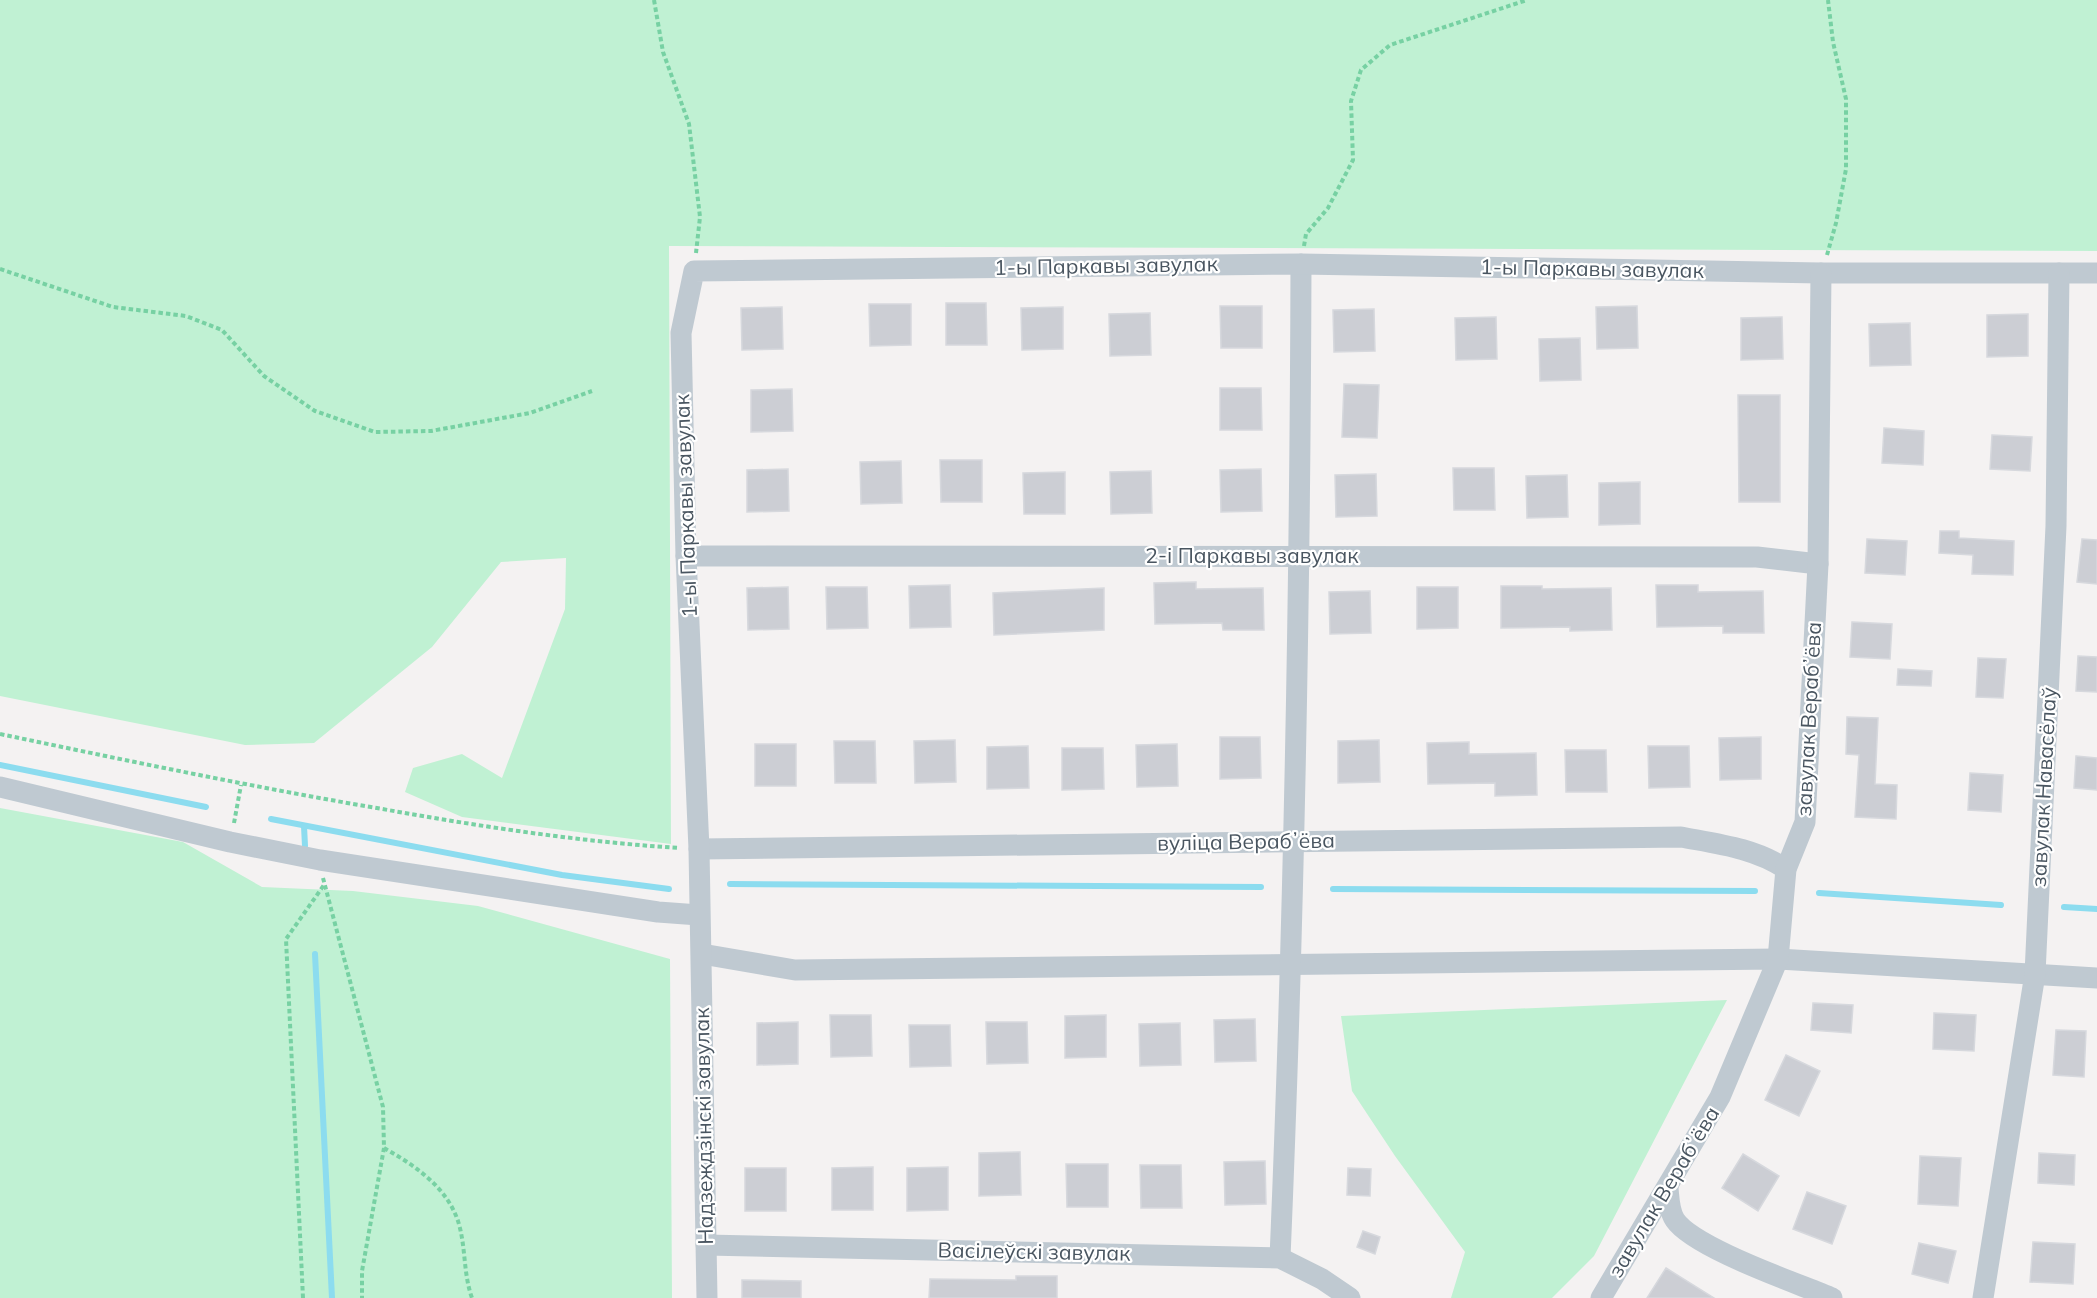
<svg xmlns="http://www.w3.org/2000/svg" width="2097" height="1298" viewBox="0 0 2097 1298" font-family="Mulish,sans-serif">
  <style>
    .green { fill: #c0f1d3 }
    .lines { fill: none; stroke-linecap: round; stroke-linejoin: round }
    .stream { stroke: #8cdcef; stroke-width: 6 }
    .building { fill: #ccced4; stroke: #d6d8dd; stroke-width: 1.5 }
    .path { stroke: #77d1a3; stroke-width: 4; stroke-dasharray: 4.5 3; stroke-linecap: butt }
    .street { stroke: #bfc9d1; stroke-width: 21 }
    .labels { text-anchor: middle; stroke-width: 4.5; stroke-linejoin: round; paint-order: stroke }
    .street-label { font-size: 21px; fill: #495560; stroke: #fff }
  </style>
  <rect width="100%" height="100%" fill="#f4f2f2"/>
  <!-- green -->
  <g class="green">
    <polygon points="0,0 2097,0 2097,251 669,246 671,844 462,817 405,792 413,768 462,754 502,778 565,609 566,558 501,562 432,647 314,743 245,745 0,696"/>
    <polygon points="0,808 183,842 262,887 353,891 478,906 670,959 672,1298 0,1298"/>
    <polygon points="1727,1000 1594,1256 1552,1298 1451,1298 1465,1252 1395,1156 1352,1091 1341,1016"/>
  </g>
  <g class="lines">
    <!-- stream -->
    <g class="stream">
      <polyline points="0,765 206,807"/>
      <polyline points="271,819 562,875 669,889"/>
      <polyline points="304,826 305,846"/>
      <polyline points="730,884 1261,887"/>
      <polyline points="1333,889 1755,891"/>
      <polyline points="1819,893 2001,905"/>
      <polyline points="2064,907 2097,909"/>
      <polyline points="315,954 332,1298"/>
    </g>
  </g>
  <!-- building -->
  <g class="building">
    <polygon points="946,303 986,303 987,345 946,345"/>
    <polygon points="869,304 911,304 911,345 870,346"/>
    <polygon points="1220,306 1262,306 1262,348 1221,348"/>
    <polygon points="1637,306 1638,348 1597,349 1596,307"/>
    <polygon points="782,307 783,349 742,350 741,308"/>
    <polygon points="1063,307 1063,349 1022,350 1021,308"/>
    <polygon points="1374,309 1375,351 1334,352 1333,310"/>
    <polygon points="1150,313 1151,355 1110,356 1109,314"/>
    <polygon points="2028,314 2028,356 1987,357 1987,315"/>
    <polygon points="1496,317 1497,359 1456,360 1455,318"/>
    <polygon points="1782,317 1783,359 1741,360 1741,318"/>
    <polygon points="1910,323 1911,365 1870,366 1869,324"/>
    <polygon points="1580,338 1581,380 1540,381 1539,339"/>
    <polygon points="1344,384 1379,385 1377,438 1342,437"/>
    <polygon points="1220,388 1261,388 1262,430 1220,430"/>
    <polygon points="792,389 793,431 751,432 751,390"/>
    <polygon points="1738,395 1780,395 1780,502 1739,502"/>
    <polygon points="1884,428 1924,431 1923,465 1882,463"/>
    <polygon points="1992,435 2032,437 2030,471 1990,469"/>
    <polygon points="940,460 982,460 982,502 941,502"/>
    <polygon points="901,461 902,503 861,504 860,462"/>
    <polygon points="1453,468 1494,468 1495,510 1454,510"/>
    <polygon points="788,469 789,511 747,512 747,470"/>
    <polygon points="1261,469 1262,511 1221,512 1220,470"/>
    <polygon points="1151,471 1152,513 1111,514 1110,472"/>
    <polygon points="1065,472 1065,514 1024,514 1023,473"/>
    <polygon points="1376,474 1377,516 1336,517 1335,475"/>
    <polygon points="1567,475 1568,517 1527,518 1526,476"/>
    <polygon points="1640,482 1640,524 1599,525 1599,483"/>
    <polygon points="1940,531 1959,531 1959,538 2014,541 2013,575 1972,574 1973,555 1939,553"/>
    <polygon points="1867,539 1907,541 1905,575 1865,573"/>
    <polygon points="2082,539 2097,540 2097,584 2077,582"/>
    <polygon points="1196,582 1196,589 1263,588 1264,630 1223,630 1222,623 1155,624 1154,583"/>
    <polygon points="950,585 951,627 910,628 909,586"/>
    <polygon points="1656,585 1698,585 1698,592 1763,591 1764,633 1723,633 1723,626 1657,627"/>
    <polygon points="1501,586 1542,586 1542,589 1611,588 1612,630 1570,631 1570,627 1501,628"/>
    <polygon points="788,587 789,629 748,630 747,588"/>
    <polygon points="826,587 867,587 868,628 827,629"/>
    <polygon points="1417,587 1458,587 1458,628 1417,629"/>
    <polygon points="1104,588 1104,630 994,635 993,593"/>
    <polygon points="1370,591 1371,633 1330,634 1329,592"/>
    <polygon points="1852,622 1892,624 1890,659 1850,657"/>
    <polygon points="2078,656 2097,657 2097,692 2076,691"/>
    <polygon points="1978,658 2006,659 2003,698 1976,697"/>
    <polygon points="1898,669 1932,671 1931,686 1897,685"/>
    <polygon points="1847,717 1878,718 1875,784 1897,785 1896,819 1855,817 1859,755 1846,754"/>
    <polygon points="1220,737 1260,737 1261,778 1220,779"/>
    <polygon points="1761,737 1761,779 1720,780 1719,738"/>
    <polygon points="955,740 956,782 915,783 914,741"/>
    <polygon points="1379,740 1380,782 1338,783 1338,741"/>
    <polygon points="834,741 875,741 876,783 835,783"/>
    <polygon points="1469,742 1469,754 1536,753 1537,795 1495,796 1495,783 1428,784 1427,743"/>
    <rect x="755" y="744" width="41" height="42"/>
    <polygon points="1177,744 1178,786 1137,787 1136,745"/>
    <polygon points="1028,746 1029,788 987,789 987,747"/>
    <polygon points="1648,746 1689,746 1690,787 1649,788"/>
    <polygon points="1062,748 1103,748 1104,789 1062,790"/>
    <polygon points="1565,750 1606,750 1607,792 1566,792"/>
    <polygon points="2076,756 2097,758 2097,790 2074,788"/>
    <polygon points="1970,773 2003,775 2001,812 1968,810"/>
    <polygon points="1813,1003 1853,1005 1851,1033 1811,1030"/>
    <polygon points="1934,1013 1976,1015 1974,1051 1933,1049"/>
    <polygon points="830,1015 871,1015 872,1056 831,1057"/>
    <polygon points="1106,1015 1106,1057 1065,1058 1065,1016"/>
    <polygon points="1255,1019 1256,1061 1215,1062 1214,1020"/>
    <polygon points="798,1022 798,1064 757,1065 757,1023"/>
    <polygon points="986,1022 1027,1022 1028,1063 987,1064"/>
    <polygon points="1180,1023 1181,1065 1140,1066 1139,1024"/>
    <polygon points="909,1025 950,1025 951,1066 910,1067"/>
    <polygon points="2056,1030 2086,1031 2084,1077 2053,1075"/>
    <polygon points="1786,1055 1820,1071 1799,1116 1765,1100"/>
    <polygon points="1020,1152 1021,1195 979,1196 979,1153"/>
    <polygon points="2039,1153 2075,1155 2074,1185 2038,1183"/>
    <polygon points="1743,1154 1779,1176 1758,1211 1722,1188"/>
    <polygon points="1920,1156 1961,1158 1958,1206 1918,1204"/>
    <polygon points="1265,1161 1266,1204 1225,1205 1224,1162"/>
    <polygon points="1066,1164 1108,1164 1108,1207 1067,1207"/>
    <polygon points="1140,1165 1181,1165 1182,1208 1141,1208"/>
    <polygon points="873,1167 873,1210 832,1210 832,1168"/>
    <polygon points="948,1167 948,1210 907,1211 907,1168"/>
    <rect x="745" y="1168" width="41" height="43"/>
    <polygon points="1348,1168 1371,1169 1370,1196 1347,1195"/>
    <polygon points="1807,1192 1846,1206 1832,1244 1793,1229"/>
    <polygon points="1363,1231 1380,1237 1375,1254 1357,1247"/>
    <polygon points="2033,1242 2075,1244 2073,1284 2030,1282"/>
    <polygon points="1919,1243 1956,1251 1948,1283 1912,1274"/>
    <polygon points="1666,1268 1714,1298 1647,1298"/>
    <polygon points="1016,1276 1057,1276 1057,1298 929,1298 930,1279 1016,1280"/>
    <polygon points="742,1280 801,1281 801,1298 742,1298"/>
  </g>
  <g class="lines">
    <!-- path -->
    <g class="path">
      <polyline points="654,0 663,52 689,124 700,217 696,253"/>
      <polyline points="1304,246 1306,234 1328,208 1353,160 1351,101 1361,70 1390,45 1527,0"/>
      <polyline points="1827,255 1836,223 1846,169 1846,99 1833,42 1828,0"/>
      <polyline points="0,269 113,307 186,316 222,330 264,376 315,411 375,432 431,431 530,413 592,391"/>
      <path d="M0,734C129,761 258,788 388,810C484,827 582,842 680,848"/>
      <polyline points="234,823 241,785"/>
      <polyline points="323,878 383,1107 384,1148 362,1271 362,1298"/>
      <path d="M384,1148C414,1165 446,1186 458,1221C466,1246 463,1273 472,1298"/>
      <polyline points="303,1298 286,939 324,885"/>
    </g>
    <!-- street -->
    <g class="street">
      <polyline points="686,556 1757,557 1818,564"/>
      <polyline points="0,787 230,842 320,860 658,912 699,915"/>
      <path d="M699,849L1681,837C1718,844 1754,848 1786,869"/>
      <polyline points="702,954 795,970 1778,959 2097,978"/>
      <path d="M1668,1188C1669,1198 1669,1211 1675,1220C1694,1248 1797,1283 1832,1298"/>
      <polyline points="706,1245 1280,1258 1322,1279 1350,1298"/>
      <path d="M1280,1258C1294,927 1300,595 1301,264"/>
      <polyline points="707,1298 699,849 686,556 681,333 694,271 1301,264 1821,273 2097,273"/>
      <polyline points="1601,1298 1720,1097 1778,959 1786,869 1805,822 1818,564 1821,273"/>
      <polyline points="1983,1298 2035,974 2056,526 2059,273"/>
    </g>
  </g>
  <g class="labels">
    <!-- street labels -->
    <g class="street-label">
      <text transform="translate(1106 266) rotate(-1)" y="7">1-ы Паркавы завулак</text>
      <text transform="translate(1592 269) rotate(1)" y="7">1-ы Паркавы завулак</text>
      <text transform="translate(686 506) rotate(-92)" y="7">1-ы Паркавы завулак</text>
      <text x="1252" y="563">2-і Паркавы завулак</text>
      <text transform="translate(1809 719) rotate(-87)" y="7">завулак Верабʼёва</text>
      <text transform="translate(2044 787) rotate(-87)" y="7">завулак Навасёлаў</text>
      <text transform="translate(1246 842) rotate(-1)" y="7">вуліца Верабʼёва</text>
      <text transform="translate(704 1126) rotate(-91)" y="7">Надзеждзінскі завулак</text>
      <text transform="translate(1664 1192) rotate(-59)" y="7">завулак Верабʼёва</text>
      <text transform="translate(1034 1252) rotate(1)" y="7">Васілеўскі завулак</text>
    </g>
  </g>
</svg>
